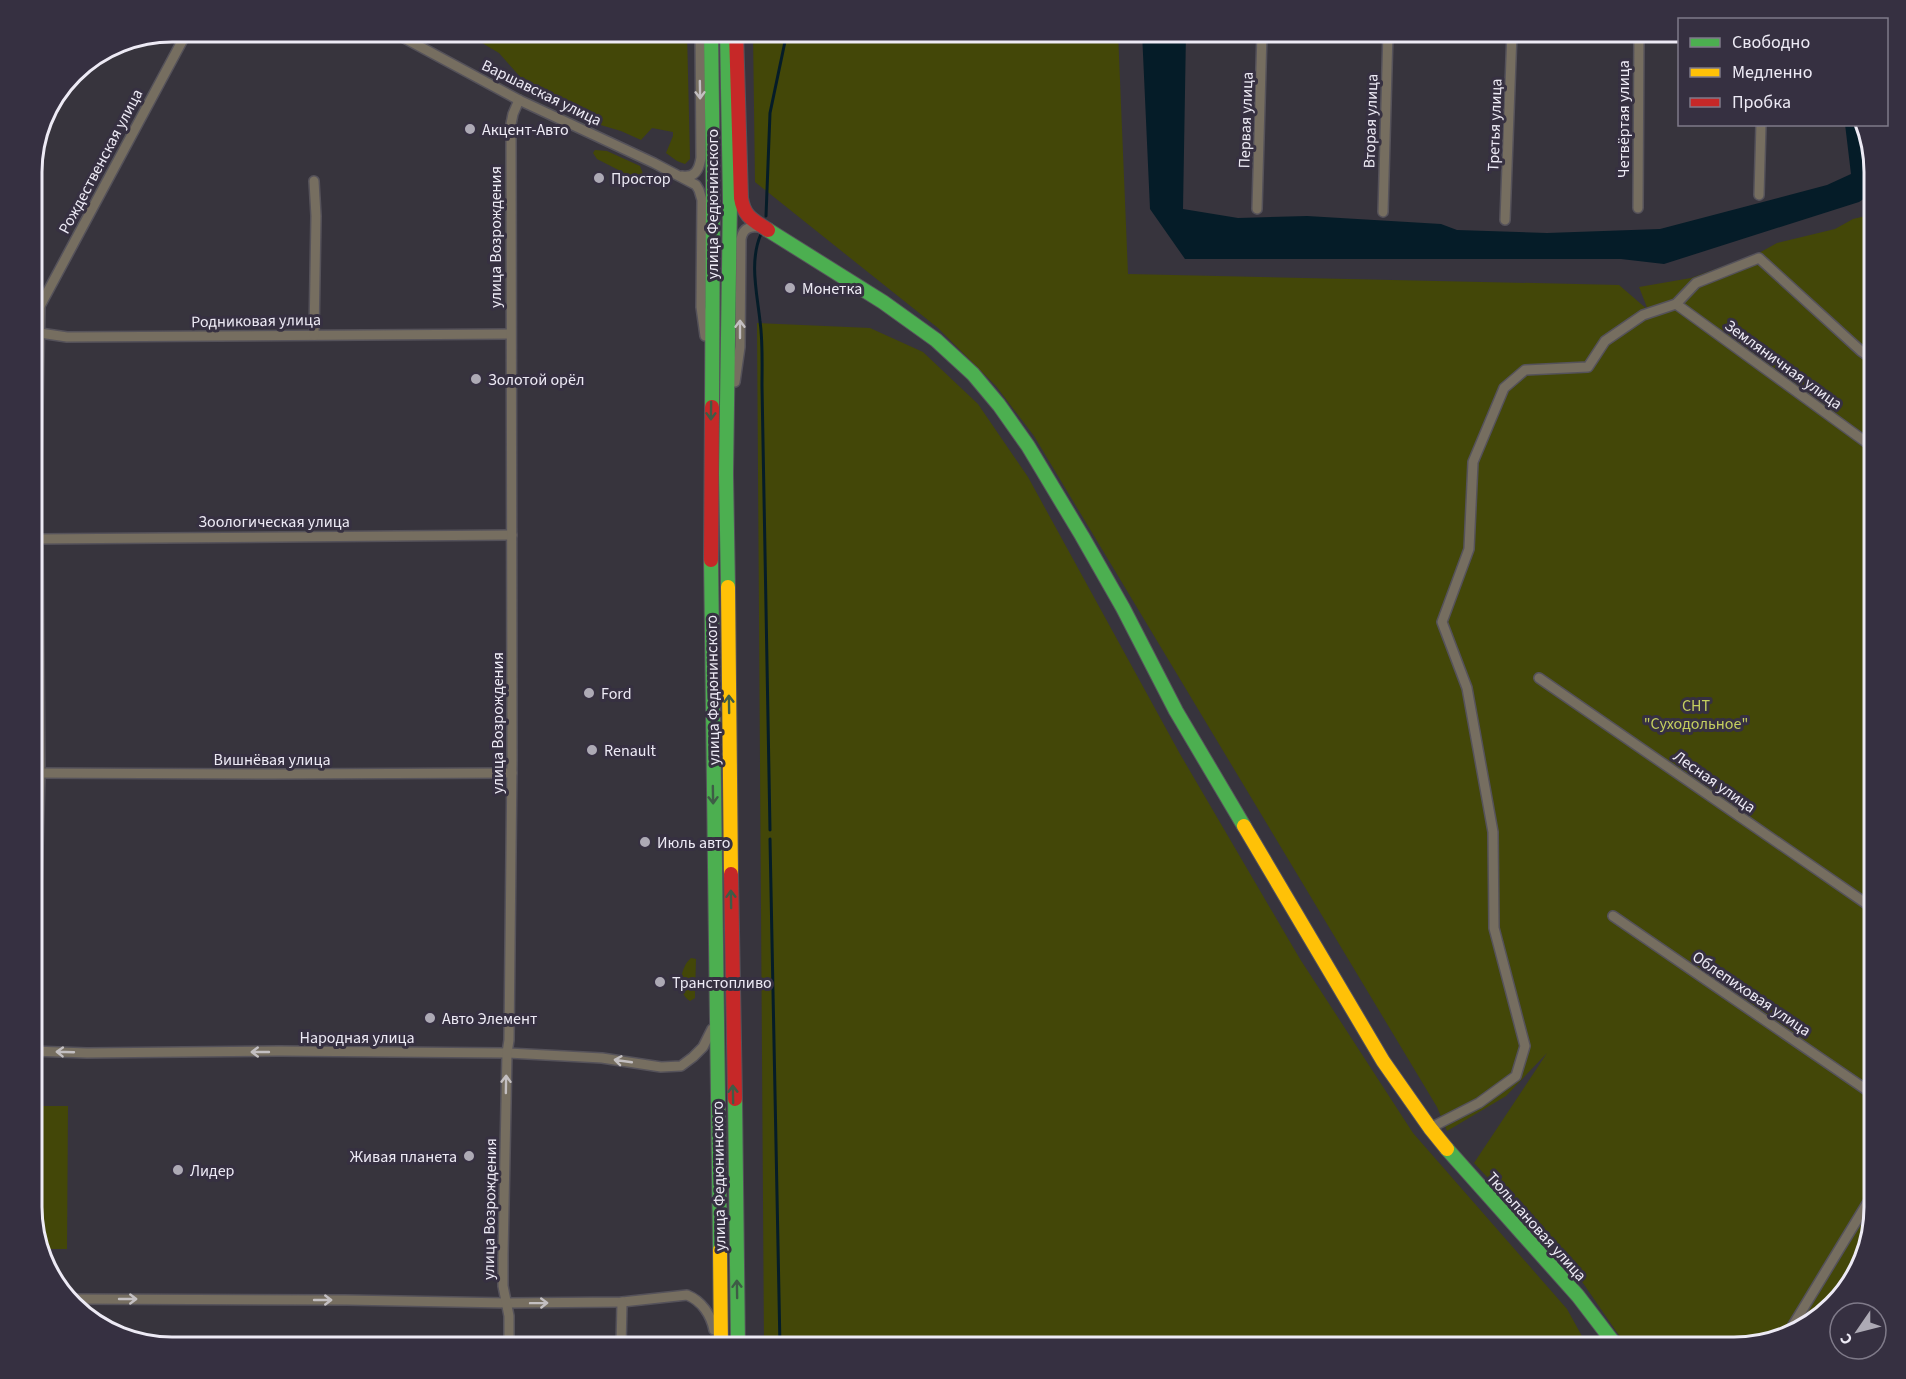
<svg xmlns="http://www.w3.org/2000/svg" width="1906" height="1379" viewBox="0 0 1906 1379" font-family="'Source Sans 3',sans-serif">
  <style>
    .green { fill: #434708 }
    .water { fill: #051c28 }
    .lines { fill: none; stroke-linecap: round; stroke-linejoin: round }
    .stream { stroke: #051c28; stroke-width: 3 }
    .street-casing { stroke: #55525a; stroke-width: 12 }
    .fast-casing { stroke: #55525a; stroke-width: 16 }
    .slow-casing { stroke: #55525a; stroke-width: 16 }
    .jam-casing { stroke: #55525a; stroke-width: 16 }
    .street { stroke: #766e60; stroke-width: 9 }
    .fast { stroke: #4caf50; stroke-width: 14 }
    .slow { stroke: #ffc107; stroke-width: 14 }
    .jam { stroke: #c62828; stroke-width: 14 }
    .oneway { stroke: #c3bfc1 }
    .oneway2 { stroke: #3e5c46 }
    .poi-dot { fill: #adaab5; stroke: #363041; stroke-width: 2 }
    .labels { text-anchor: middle; stroke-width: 6; stroke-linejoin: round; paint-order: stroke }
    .street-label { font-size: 16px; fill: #edeaf5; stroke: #363041 }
    .poi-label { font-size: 16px; fill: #edeaf5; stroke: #363041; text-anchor: start }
    .park-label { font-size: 16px; fill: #c4ce5f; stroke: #363041 }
    .rim { fill: none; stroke: #edeaf5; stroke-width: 3 }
  </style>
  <rect width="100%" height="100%" fill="#37343d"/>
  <!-- green -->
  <g class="green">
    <path d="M421,32H687L690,159L685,164L677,161L666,153L673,136V132L652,128L641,140L621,131L587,121L523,80L499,53L472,37C451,43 438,48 421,32Z"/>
    <polygon points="753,32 1118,32 1128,274 1619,285 1648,310 1639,287 1691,278 1759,253 1777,243 1835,229 1853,219 1874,214 1874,1208 1846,1292 1797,1333 1734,1347 1627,1347 1574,1270 1474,1163 1547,1053 1506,1096 1447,1131 1437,1107 1034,436 996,386 938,328 755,182"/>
    <polygon points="595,150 607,151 640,166 643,174 638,180 597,159 593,153"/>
    <polygon points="757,323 870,328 923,352 978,404 1028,477 1180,754 1300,959 1413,1133 1567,1309 1588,1347 764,1347"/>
    <path d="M691,958L696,959L695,993V998L690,1001C676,993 680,967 691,958Z"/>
    <polygon points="32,1106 68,1106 67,1249 41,1249 32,1216"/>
  </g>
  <!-- water -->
  <polygon class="water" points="1142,32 1186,32 1183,209 1238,218 1307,216 1441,224 1457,230 1547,233 1660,229 1827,185 1851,174 1845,124 1863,125 1874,171 1874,192 1859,202 1664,264 1621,259 1185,259 1150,209"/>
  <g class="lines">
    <!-- stream -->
    <g class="stream">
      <polyline points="766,216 770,113 787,32"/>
      <path d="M761,234C749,261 757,293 760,321C763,342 762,365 762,386L770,830"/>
      <polyline points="770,839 780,1347"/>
    </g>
    <defs>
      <g id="street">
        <polyline points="393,32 519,100 654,163 696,185 699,190 702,200 701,307 705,336"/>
        <path d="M682,176C695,178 699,170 701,158L700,32"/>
        <polyline points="1759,195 1761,124"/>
        <polyline points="1638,208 1639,32"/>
        <polyline points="1257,209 1262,32"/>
        <polyline points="1383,212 1388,32"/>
        <polyline points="1505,220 1512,32"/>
        <polyline points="32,301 40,306 37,458 34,491 38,549 40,773 35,956 37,1051"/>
        <polyline points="1676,304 1874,448"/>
        <polyline points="40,306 187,32"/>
        <polyline points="40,333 67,337 510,334"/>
        <polyline points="314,335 316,216 314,181"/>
        <path d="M735,382L740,347L741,239C743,227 752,225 763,228"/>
        <polyline points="37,539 512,535"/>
        <polyline points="1539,678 1874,909"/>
        <polyline points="32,773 275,774 512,773"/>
        <polyline points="1613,916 1874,1095"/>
        <polyline points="32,1051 87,1053 279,1051 507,1053 602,1058 661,1067 681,1066 693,1057 703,1047 712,1029"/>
        <polyline points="1430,1128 1479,1103 1516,1076 1525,1046 1494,928 1493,832 1467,688 1442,622 1469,549 1473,462 1504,388 1525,370 1588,367 1605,341 1643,315 1676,304 1696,283 1759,258 1861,351 1874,360"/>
        <path d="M70,1299L346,1300L508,1303L622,1302L687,1295C702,1301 711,1315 714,1330"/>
        <polyline points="1787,1335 1874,1192"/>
        <polyline points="509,1347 509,1316 503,1286 503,1255 507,1053 509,1040 512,759 511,124 513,114 519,100"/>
        <polyline points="621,1347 622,1302"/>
      </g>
      <g id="fast">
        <polyline points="711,32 713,184 712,407"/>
        <polyline points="727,32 730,201 726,474 728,587"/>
        <polyline points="768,230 883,302 936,340 973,374 999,405 1028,446 1082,536 1123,608 1176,711 1244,826"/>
        <polyline points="711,560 720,1250"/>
        <polyline points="735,1099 738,1347"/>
        <polyline points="1447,1149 1578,1296 1617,1347"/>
      </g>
      <g id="slow">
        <polyline points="728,587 731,874"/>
        <polyline points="1244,826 1383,1061 1430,1128 1447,1149"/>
        <polyline points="720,1250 721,1347"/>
      </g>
      <g id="jam">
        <path d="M736,32L741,198C744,217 753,220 768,230"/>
        <polyline points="711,560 712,407"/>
        <polyline points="731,874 735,1099"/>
      </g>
    </defs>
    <!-- street casing -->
    <use href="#street" class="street-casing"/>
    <!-- fast casing -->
    <use href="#fast" class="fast-casing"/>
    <!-- slow casing -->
    <use href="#slow" class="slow-casing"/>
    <!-- jam casing -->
    <use href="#jam" class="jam-casing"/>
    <!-- street -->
    <use href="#street" class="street"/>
    <!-- fast -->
    <use href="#fast" class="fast"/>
    <!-- slow -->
    <use href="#slow" class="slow"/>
    <!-- jam -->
    <use href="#jam" class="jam"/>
  </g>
  <!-- one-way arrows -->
  <defs><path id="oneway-shaft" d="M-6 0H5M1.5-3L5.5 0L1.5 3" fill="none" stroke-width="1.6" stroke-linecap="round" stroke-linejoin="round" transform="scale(1.5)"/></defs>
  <g class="oneway">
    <use href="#oneway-shaft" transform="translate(700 90) rotate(89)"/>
    <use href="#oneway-shaft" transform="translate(740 329) rotate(-90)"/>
    <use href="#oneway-shaft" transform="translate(65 1052) rotate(-178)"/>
    <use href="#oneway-shaft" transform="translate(260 1052) rotate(180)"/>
    <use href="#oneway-shaft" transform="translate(623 1061) rotate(-172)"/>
    <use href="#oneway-shaft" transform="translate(506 1084) rotate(-89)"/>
    <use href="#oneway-shaft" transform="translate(128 1299)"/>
    <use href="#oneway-shaft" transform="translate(323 1300)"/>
    <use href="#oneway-shaft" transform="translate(539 1303) rotate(-1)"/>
  </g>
  <g class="oneway2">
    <use href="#oneway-shaft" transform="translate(711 411) rotate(91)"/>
    <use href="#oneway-shaft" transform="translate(729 704) rotate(-91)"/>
    <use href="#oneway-shaft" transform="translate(713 795) rotate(89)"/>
    <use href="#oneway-shaft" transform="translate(731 899) rotate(-91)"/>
    <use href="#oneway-shaft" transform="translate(733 1094) rotate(-91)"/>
    <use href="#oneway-shaft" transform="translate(737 1289) rotate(-91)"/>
  </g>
  <!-- markers -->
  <g class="poi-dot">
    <circle cx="470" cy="129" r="6"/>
    <circle cx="599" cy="178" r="6"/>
    <circle cx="790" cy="288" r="6"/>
    <circle cx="476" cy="379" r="6"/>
    <circle cx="589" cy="693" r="6"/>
    <circle cx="592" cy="750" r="6"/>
    <circle cx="645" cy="842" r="6"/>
    <circle cx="660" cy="982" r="6"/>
    <circle cx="430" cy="1018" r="6"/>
    <circle cx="469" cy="1156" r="6"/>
    <circle cx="178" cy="1170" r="6"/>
  </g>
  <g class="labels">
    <!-- street labels -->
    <g class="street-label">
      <text transform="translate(542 92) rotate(26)" y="6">Варшавская улица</text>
      <text transform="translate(1623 119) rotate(-90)" y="6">Четвёртая улица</text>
      <text transform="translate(1245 120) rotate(-88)" y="6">Первая улица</text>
      <text transform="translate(1370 121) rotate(-88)" y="6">Вторая улица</text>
      <text transform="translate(1494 125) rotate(-88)" y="6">Третья улица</text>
      <text transform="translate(100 161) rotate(-62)" y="6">Рождественская улица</text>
      <text transform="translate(712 204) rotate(-90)" y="6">улица Федюнинского</text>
      <text transform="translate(495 237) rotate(-90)" y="6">улица Возрождения</text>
      <text transform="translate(256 320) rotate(-1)" y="6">Родниковая улица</text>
      <text transform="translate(1784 364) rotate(36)" y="6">Земляничная улица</text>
      <text x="274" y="527">Зоологическая улица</text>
      <text transform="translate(712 690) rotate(-91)" y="6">улица Федюнинского</text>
      <text transform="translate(497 723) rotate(-90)" y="6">улица Возрождения</text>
      <text x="272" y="765">Вишнёвая улица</text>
      <text transform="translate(1715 781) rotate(35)" y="6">Лесная улица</text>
      <text transform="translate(1752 993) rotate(34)" y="6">Облепиховая улица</text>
      <text x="357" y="1043">Народная улица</text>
      <text transform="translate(718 1176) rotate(-91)" y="6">улица Федюнинского</text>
      <text transform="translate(489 1209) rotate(-89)" y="6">улица Возрождения</text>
      <text transform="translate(1537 1226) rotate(48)" y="6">Тюльпановая улица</text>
    </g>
    <!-- poi labels -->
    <g class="poi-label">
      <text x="482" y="135">Акцент-Авто</text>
      <text x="611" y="184">Простор</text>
      <text x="802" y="294">Монетка</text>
      <text x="488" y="385">Золотой орёл</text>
      <text x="601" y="699">Ford</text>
      <text x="604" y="756">Renault</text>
      <text x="657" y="848">Июль авто</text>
      <text x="672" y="988">Транстопливо</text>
      <text x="442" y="1024">Авто Элемент</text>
      <text x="457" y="1162" text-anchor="end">Живая планета</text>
      <text x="190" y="1176">Лидер</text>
    </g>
    <!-- park labels -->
    <g class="park-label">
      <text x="1696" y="711">СНТ<tspan x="1696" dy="18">"Суходольное"</tspan></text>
    </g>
  </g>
  <!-- crop -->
  <path d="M0 0H1906V1379H0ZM172 42H1734A130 130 0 0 1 1864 172V1207A130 130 0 0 1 1734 1337H172A130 130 0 0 1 42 1207V172A130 130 0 0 1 172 42Z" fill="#363041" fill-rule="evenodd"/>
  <path class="rim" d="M172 42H1734A130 130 0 0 1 1864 172V1207A130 130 0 0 1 1734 1337H172A130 130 0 0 1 42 1207V172A130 130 0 0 1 172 42Z"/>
  <!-- legend -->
  <rect x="1678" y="18" width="210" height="108" fill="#363041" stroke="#7f7a89" stroke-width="1.5"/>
  <rect x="1690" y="38" width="30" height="9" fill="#4caf50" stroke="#7f7a89" stroke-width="1.5"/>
  <text x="1732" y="48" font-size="18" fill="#edeaf5">Свободно</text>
  <rect x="1690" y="68" width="30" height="9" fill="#ffc107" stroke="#7f7a89" stroke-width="1.5"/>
  <text x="1732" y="78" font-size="18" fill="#edeaf5">Медленно</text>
  <rect x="1690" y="98" width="30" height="9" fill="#c62828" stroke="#7f7a89" stroke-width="1.5"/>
  <text x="1732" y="108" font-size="18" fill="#edeaf5">Пробка</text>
  <!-- north arrow -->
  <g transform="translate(1858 1331) rotate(235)"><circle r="28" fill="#363041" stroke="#7f7a89" stroke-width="1.5"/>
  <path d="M0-4.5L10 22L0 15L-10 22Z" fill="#adaab5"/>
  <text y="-9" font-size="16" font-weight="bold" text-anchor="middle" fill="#edeaf5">С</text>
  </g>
</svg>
